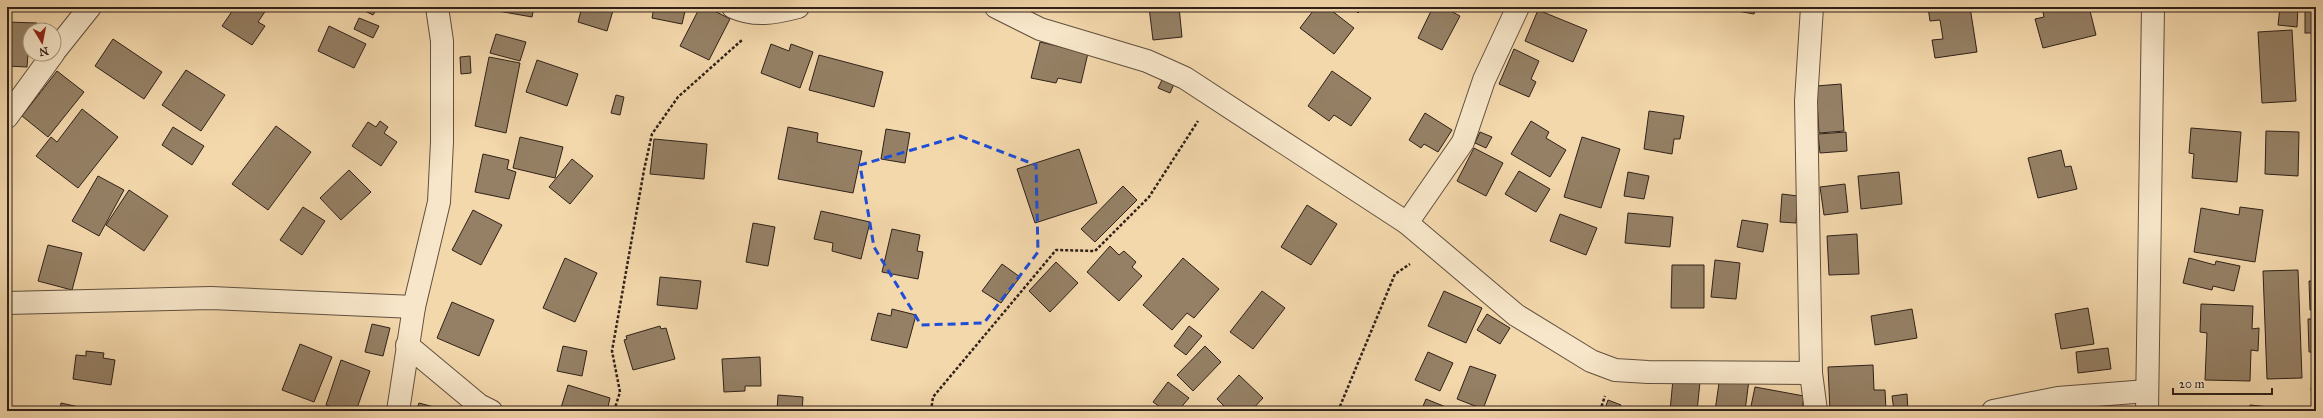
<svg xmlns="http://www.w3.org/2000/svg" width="2323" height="418" viewBox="0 0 2323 418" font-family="'IM FELL Great Primer',serif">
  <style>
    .building { fill: #958065; stroke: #302119 }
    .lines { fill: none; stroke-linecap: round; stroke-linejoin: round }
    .minor-casing { stroke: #614f3e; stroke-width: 24 }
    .path { stroke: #302119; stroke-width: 2.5; stroke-dasharray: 3 2; stroke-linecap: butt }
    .minor { stroke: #f7e6c9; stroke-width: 22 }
    .marked { fill: none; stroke: #1d4ed8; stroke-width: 3; stroke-dasharray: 8 5; stroke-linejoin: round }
  </style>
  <rect width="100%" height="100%" fill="#f3d8ac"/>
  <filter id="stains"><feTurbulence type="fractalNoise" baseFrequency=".005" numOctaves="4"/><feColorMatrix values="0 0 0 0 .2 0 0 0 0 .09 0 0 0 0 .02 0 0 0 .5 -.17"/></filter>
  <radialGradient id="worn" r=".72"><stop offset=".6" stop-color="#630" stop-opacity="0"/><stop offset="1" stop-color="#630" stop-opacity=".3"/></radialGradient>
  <!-- building -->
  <g class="building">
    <polygon points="235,7 268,7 258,22 265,26 252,45 222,26"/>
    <polygon points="357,7 378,7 373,15"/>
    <polygon points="499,7 534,7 532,17 498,11"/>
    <polygon points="582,7 614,7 607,31 578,22"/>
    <polygon points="654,7 686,7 682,24 652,18"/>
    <polygon points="700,7 707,7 730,19 709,60 680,46"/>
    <polygon points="1149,7 1179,7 1182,37 1153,40"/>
    <polygon points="1316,7 1327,7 1354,28 1334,54 1300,28"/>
    <polygon points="1352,7 1364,7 1358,13"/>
    <polygon points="1433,7 1443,7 1460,16 1442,50 1418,38"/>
    <polygon points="1716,7 1756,7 1754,14"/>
    <polygon points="1928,7 1970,7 1977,52 1935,58 1932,40 1943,39 1940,20 1930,21"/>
    <polygon points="2061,7 2089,7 2096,35 2043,48 2035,19 2044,17 2043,12"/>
    <polygon points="2280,7 2298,7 2297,27 2278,25"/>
    <rect x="2305" y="7" width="11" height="26"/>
    <polygon points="1538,10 1587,30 1573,62 1525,41"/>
    <polygon points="359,18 379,26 373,38 354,29"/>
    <polygon points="7,22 37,23 37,30 30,30 27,67 7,66"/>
    <polygon points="329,26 366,44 354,68 318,51"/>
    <polygon points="2292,30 2296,101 2262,103 2258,32"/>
    <polygon points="496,34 526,42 520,61 490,53"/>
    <polygon points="113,39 162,72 144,99 95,66"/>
    <polygon points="1040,42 1088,53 1081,83 1058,78 1056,83 1031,78"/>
    <polygon points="771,44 789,51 791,44 813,52 800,88 761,73"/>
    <polygon points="1514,49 1539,61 1531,79 1536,82 1529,97 1499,84"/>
    <polygon points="819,55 883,72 874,107 809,90"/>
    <polygon points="470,56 471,73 461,74 460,57"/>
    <polygon points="489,57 520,63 506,133 475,126"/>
    <polygon points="537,60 578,74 567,106 526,92"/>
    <polygon points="186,70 225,95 201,131 162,105"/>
    <polygon points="57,71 84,92 48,137 22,116"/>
    <polygon points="1332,71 1371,98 1351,126 1334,115 1329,121 1308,106"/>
    <polygon points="1164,76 1175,82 1170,93 1158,88"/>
    <polygon points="1841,84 1844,131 1819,133 1816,86"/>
    <polygon points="616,95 624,97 620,115 611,113"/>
    <polygon points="82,109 118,137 78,188 36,156 51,137 57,142"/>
    <polygon points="1649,111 1684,116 1680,139 1674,139 1672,154 1644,149"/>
    <polygon points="1425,113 1452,130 1438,152 1424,144 1421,148 1409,140"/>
    <polygon points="380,121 388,127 384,133 397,142 381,166 352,146 368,122 376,127"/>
    <polygon points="1531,121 1549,132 1546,138 1566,150 1550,177 1511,154"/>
    <polygon points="276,126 311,152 268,210 232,184"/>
    <polygon points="173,127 204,146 192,165 162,145"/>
    <polygon points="788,127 818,133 817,142 862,151 853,193 778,179"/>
    <polygon points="2191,128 2241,132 2237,182 2192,178 2194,154 2189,153"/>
    <polygon points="886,129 910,133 905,163 881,159"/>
    <polygon points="2266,131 2299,132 2298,176 2265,174"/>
    <polygon points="1480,132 1492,137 1486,148 1475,143"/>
    <polygon points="1846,132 1847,151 1820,153 1818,134"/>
    <polygon points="520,137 563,147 555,178 513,168"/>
    <polygon points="1582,137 1620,149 1601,208 1564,197"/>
    <polygon points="654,139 707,144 704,179 650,174"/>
    <polygon points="1474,148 1503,163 1486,196 1457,181"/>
    <polygon points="1079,149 1097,203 1035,223 1017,169"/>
    <polygon points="2061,150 2065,167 2071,166 2077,189 2038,198 2028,158"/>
    <polygon points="483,154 509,160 507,169 516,172 509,199 475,192"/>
    <polygon points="572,159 593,176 570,204 549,187"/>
    <polygon points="349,170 371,192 341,220 320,198"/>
    <polygon points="1519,171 1550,189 1536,212 1505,194"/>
    <polygon points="1628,172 1649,176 1644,199 1624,196"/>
    <polygon points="1899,172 1902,204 1861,209 1858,176"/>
    <polygon points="98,176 124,190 99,236 72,221"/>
    <polygon points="1845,184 1848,212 1824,215 1820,187"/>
    <polygon points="1123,186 1137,200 1095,242 1081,229"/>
    <polygon points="129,190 168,216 144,251 106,225"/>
    <polygon points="1782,194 1798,196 1796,223 1780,222"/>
    <polygon points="1307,205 1337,224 1311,265 1281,247"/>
    <polygon points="303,207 325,221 302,255 280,240"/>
    <polygon points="2240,207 2263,210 2255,262 2194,252 2201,208 2239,215"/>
    <polygon points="473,210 502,225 481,265 452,250"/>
    <polygon points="821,211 870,222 861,259 832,251 833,243 814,239"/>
    <polygon points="1628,213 1673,217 1670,247 1625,243"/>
    <polygon points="1560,214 1597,228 1586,255 1550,241"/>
    <polygon points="1742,220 1768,224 1763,252 1737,247"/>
    <polygon points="753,223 775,227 768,266 746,262"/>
    <polygon points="892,229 920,235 917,251 923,252 918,279 882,272"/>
    <polygon points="1857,234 1859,274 1829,275 1827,236"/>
    <polygon points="48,245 82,253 72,290 38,281"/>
    <polygon points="1110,246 1119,255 1124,251 1136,262 1132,267 1142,276 1119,301 1087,272"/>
    <polygon points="565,258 597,273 575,322 543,308"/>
    <polygon points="1183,258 1219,289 1194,318 1187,313 1172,330 1143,305"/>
    <polygon points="2189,258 2215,265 2216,261 2240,266 2234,291 2213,286 2212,290 2183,283"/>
    <polygon points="1715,260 1740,263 1736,299 1711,297"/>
    <polygon points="1056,262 1078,283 1050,312 1029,291"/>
    <polygon points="1002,264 1020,277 1001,303 982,291"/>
    <polygon points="1672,265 1704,265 1704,308 1671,308"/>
    <polygon points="2298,270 2302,378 2267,379 2263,271"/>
    <polygon points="660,277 701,281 697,309 657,305"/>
    <polygon points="2309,281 2316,281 2316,310 2310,310"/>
    <polygon points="1262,291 1285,308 1253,349 1230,332"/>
    <polygon points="1444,291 1482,308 1466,343 1428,326"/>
    <polygon points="452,302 494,320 479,356 437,338"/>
    <polygon points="2201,304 2253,306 2252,329 2259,328 2258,351 2251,350 2250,381 2205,380 2207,333 2200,332"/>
    <polygon points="2088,308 2094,344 2061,349 2055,314"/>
    <polygon points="892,309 916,315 907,348 871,340 878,313 891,316"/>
    <polygon points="1912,309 1917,338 1875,345 1871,316"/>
    <polygon points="1487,314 1510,328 1500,344 1477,330"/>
    <polygon points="2308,319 2316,319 2316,352 2309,352"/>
    <polygon points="372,324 390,328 383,356 365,352"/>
    <polygon points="660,326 661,329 666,328 675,359 633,370 624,340 627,339 626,336"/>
    <polygon points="1189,326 1202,336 1186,355 1174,346"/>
    <polygon points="300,344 332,357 314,402 282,390"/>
    <polygon points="563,346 587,351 582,376 557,371"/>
    <polygon points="1205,346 1221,362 1193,391 1177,375"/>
    <polygon points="2108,348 2111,369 2078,373 2076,352"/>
    <polygon points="86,351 104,353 103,358 115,360 111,385 73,379 76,355 86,356"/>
    <polygon points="1428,352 1453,363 1440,391 1415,380"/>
    <polygon points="760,357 761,386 745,386 745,391 724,392 722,359"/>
    <polygon points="341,360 370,371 356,411 344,411 326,405"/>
    <polygon points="1873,365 1874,390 1885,390 1886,411 1830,411 1828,367"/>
    <polygon points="1470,366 1496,375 1483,409 1457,399"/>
    <polygon points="1239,375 1263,398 1251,411 1229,411 1217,399"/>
    <polygon points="1720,376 1749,380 1745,411 1715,411"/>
    <polygon points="1673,379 1700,382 1697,411 1670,411"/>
    <polygon points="1168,382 1189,398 1178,411 1166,411 1153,402"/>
    <polygon points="568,385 610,398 607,411 560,411"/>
    <polygon points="1755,387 1804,396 1802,411 1750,411"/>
    <polygon points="2316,387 2316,411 2314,411 2311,388"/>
    <polygon points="1907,394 1908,410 1894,411 1892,396"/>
    <polygon points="778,395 803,397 802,411 777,411"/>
    <polygon points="1426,399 1451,409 1450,411 1421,411"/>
    <polygon points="1608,400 1621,405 1619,411 1604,411"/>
    <polygon points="61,403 97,411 60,411"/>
    <polygon points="419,403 449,411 416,411"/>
    <polygon points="2250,405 2279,408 2279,411 2249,411"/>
    <polygon points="1458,407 1465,411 1456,411"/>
  </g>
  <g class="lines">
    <defs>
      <g id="minor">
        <path d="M733,7C755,17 775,13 798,7"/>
        <polyline points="996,7 1040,29 1147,61 1185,78 1407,223 1516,315 1591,361 1615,370 1648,372 1811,373"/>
        <polyline points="1812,7 1806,101 1811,373 1816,411"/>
        <polyline points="54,52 90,7"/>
        <polyline points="7,117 53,54"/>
        <polyline points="1407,223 1463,142 1484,80 1518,7"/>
        <polyline points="7,303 211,298 414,307"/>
        <polyline points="407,345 479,405 491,411"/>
        <polyline points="398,411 414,307 439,202 442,142 442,41 437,7"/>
        <polyline points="1993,411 2058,398 2147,391"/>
        <polyline points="2147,411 2153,7"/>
      </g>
    </defs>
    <!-- minor casing -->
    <use href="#minor" class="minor-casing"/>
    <!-- path -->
    <g class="path">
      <polyline points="614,411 620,392 612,351 644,170 652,134 678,97 742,40"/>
      <polyline points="931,411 933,397 1056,250 1095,251 1149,197 1198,121"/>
      <polyline points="1338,411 1395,274 1410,264"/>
      <polyline points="1600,411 1605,396"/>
    </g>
    <!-- minor -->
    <use href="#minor" class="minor"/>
  </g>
  <!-- marked area -->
  <path class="marked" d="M960,136L1036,165L1038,252L984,323L921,325L874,247L860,165Z"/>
  <!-- margin -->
  <rect width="2323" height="418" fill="none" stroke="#f3d8ac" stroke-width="24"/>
  <rect x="8" y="8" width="2307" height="402" fill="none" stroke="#302119" stroke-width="2"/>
  <rect x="12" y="12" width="2299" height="394" fill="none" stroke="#302119"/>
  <!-- north arrow -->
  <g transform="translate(42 42) rotate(170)"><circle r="19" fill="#f7e6c9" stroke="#a79783"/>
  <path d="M0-3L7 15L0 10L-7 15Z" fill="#8f2418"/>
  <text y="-6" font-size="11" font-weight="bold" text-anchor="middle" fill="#302119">N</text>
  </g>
  <!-- scale -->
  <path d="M2173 388v6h99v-6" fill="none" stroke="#302119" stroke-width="2"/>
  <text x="2179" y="388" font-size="12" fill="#302119" stroke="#f7e6c9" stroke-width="3" paint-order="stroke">20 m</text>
  <rect width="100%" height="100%" filter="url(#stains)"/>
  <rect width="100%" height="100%" fill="url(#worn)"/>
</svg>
